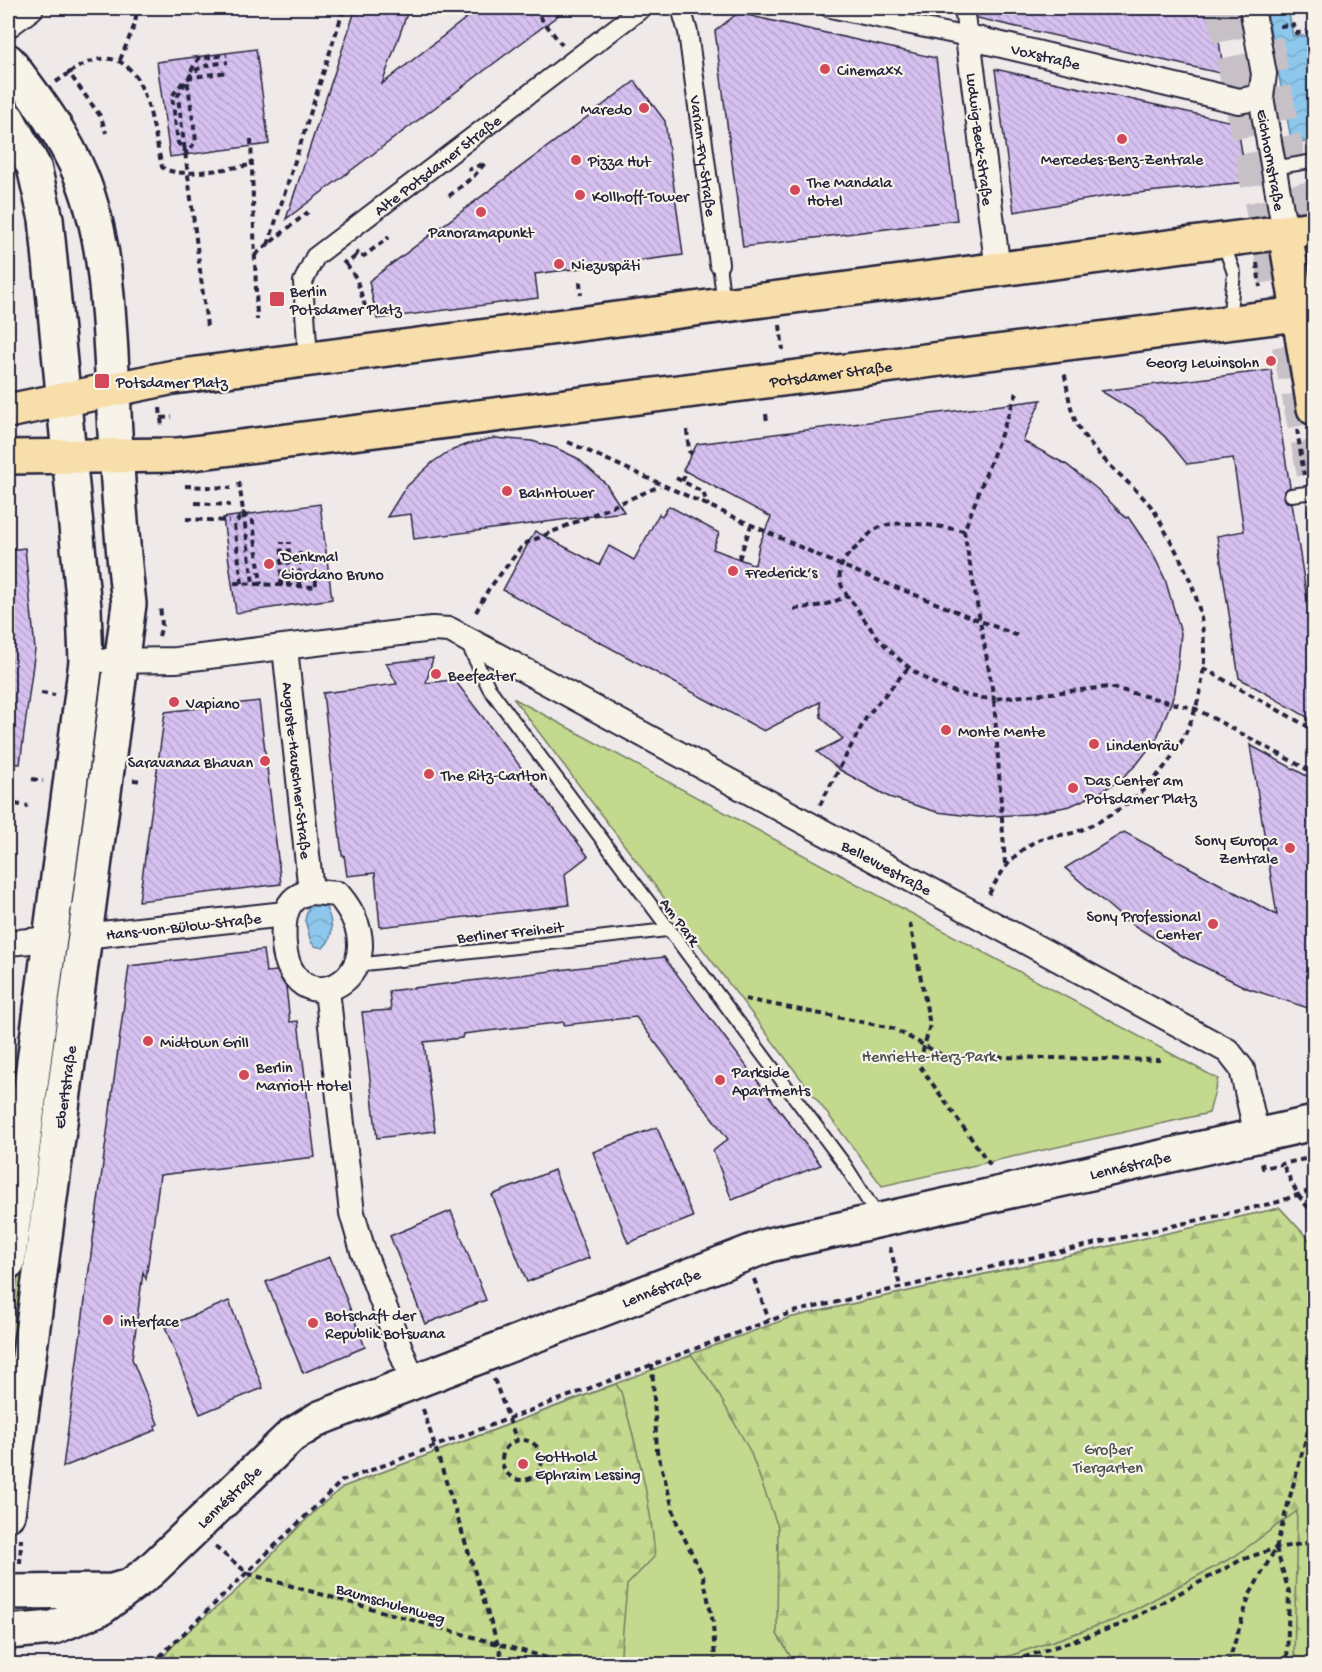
<svg xmlns="http://www.w3.org/2000/svg" width="1322" height="1672" viewBox="0 0 1322 1672" font-family="'Gochi Hand',sans-serif">
  <style>
    .green { fill: #c3d98e; stroke: #727e64; stroke-width: 1.5 }
    .forest { fill: url(#forest-firs); stroke: #727e64; stroke-width: 1.5 }
    .water { fill: url(#water-waves); stroke: #6285a5; stroke-width: 1.5 }
    .building { fill: url(#building-back-hatch); stroke: #22223b; stroke-width: 1.5 }
    .lines { fill: none; stroke-linecap: round; stroke-linejoin: round }
    .trunk-tunnel { stroke: #c7c1c7; stroke-width: 33; stroke-dasharray: 33 16; stroke-linecap: butt }
    .service-casing { stroke: #22223b; stroke-width: 16 }
    .pedestrian-casing { stroke: #22223b; stroke-width: 22 }
    .minor-casing { stroke: #22223b; stroke-width: 28 }
    .secondary-casing { stroke: #22223b; stroke-width: 38 }
    .primary-casing { stroke: #22223b; stroke-width: 38 }
    .path { stroke: #22223b; stroke-width: 4; stroke-dasharray: 6 4.5; stroke-linecap: butt }
    .service { stroke: #f7f3e8; stroke-width: 12 }
    .pedestrian { stroke: #f7f3e8; stroke-width: 18 }
    .minor { stroke: #f7f3e8; stroke-width: 24 }
    .secondary { stroke: #f7f3e8; stroke-width: 33 }
    .primary { stroke: #f8deab; stroke-width: 33 }
    .poi-dot { fill: #d1495b; stroke: #f7f3e8; stroke-width: 2 }
    .labels { text-anchor: middle; stroke-width: 4.5; stroke-linejoin: round; paint-order: stroke }
    .street-label { font-size: 16px; fill: #22223b; stroke: #f7f3e8 }
    .poi-label { font-size: 16px; fill: #22223b; stroke: #f7f3e8; text-anchor: start }
    .park-label { font-size: 16px; fill: #4a5050; stroke: #f7f3e8 }
  </style>
  <defs>
    <pattern id="forest-firs" width="22" height="20" patternUnits="userSpaceOnUse" patternTransform="scale(1.5)"><rect width="22" height="20" fill="#c3d98e"/><path d="M5 1l3.5 6h-7zM16 11l3.5 6h-7z" fill="#a7ba7b"/></pattern>
    <pattern id="water-waves" width="16" height="10" patternUnits="userSpaceOnUse" patternTransform="scale(1.5)"><rect width="16" height="10" fill="#8dc7ec"/><path d="M0 5q4-4 8 0t8 0" fill="none" stroke="#79abcb"/></pattern>
    <pattern id="building-back-hatch" width="6" height="6" patternUnits="userSpaceOnUse" patternTransform="scale(1.5)"><rect width="6" height="6" fill="#d6c0f0"/><path d="M-1 5l2 2M0 0l6 6M5-1l2 2" fill="none" stroke="#b7a5cf"/></pattern>
  </defs>
  <rect width="100%" height="100%" fill="#f0e9ea"/>
  <filter id="ink" filterUnits="userSpaceOnUse"><feTurbulence type="fractalNoise" baseFrequency=".0167" numOctaves="2"/><feDisplacementMap in="SourceGraphic" scale="12" xChannelSelector="R" yChannelSelector="G"/><feConvolveMatrix kernelMatrix="1 2 1 2 8 2 1 2 1" color-interpolation-filters="sRGB"/></filter>
  <g filter="url(#ink)">
    <!-- green -->
    <g class="green">
      <polygon points="103,684 79,894 69,893 97,685"/>
      <polygon points="513,698 1218,1079 1209,1113 882,1186"/>
      <polygon points="59,973 65,973 8,1429 8,1348"/>
      <path d="M1280,1208L1314,1245V1664H158C179,1634 211,1614 238,1589C273,1555 305,1517 343,1487L789,1318Z"/>
    </g>
    <!-- forest -->
    <g class="forest">
      <polygon points="1280,1208 1314,1245 1314,1664 1294,1664 1297,1511 1235,1556 1117,1619 986,1664 795,1664 777,1634 778,1527 750,1451 714,1386 691,1354 789,1318"/>
      <path d="M616,1384L621,1392C637,1448 650,1497 655,1556L627,1585L620,1664H158C179,1634 211,1614 238,1589C273,1555 305,1517 343,1487Z"/>
    </g>
    <!-- water -->
    <g class="water">
      <polygon points="1266,8 1288,8 1293,36 1310,36 1314,68 1314,141 1292,144"/>
      <path d="M323,902C331,916 337,935 323,948L315,946L311,942L305,920L309,904Z"/>
    </g>
    <!-- building -->
    <g class="building">
      <polygon points="356,8 409,8 382,84 479,8 568,8 286,219"/>
      <polygon points="975,8 1214,8 1224,74 977,18"/>
      <polygon points="738,13 936,58 957,220 743,247 715,31"/>
      <polygon points="256,49 269,144 170,157 157,62"/>
      <polygon points="995,69 1237,123 1247,182 1108,196 1014,212"/>
      <polygon points="635,81 665,121 683,255 535,274 538,298 377,319 369,281"/>
      <polygon points="1271,370 1290,487 1284,491 1283,497 1287,502 1292,503 1314,645 1314,721 1239,678 1217,536 1244,531 1233,458 1187,464 1165,437 1142,416 1101,391"/>
      <polygon points="1041,400 1023,441 1067,465 1097,489 1126,518 1128,517 1152,552 1165,579 1181,633 1175,692 1157,738 1137,764 1120,780 1099,793 1070,806 1030,814 978,817 937,812 889,797 840,770 817,752 843,739 821,717 820,702 764,731 503,590 535,531 599,565 609,546 634,560 659,514 662,516 669,506 719,533 713,549 755,565 759,545 771,517 683,470 697,444"/>
      <polygon points="494,438 532,441 556,448 577,458 606,484 624,512 414,539 411,514 387,517 405,488 433,462 448,452 468,444"/>
      <polygon points="320,504 332,599 236,613 223,518"/>
      <polygon points="25,548 35,649 20,764 8,763 8,550"/>
      <polygon points="433,658 426,683 451,680 457,683 588,856 565,874 569,905 380,927 375,873 347,876 344,855 342,855 323,693 397,684 386,663"/>
      <polygon points="259,701 281,884 139,901 165,712"/>
      <polygon points="1250,745 1314,780 1314,1010 1247,988 1184,957 1124,919 1065,868 1124,832 1277,915"/>
      <polygon points="263,950 266,972 277,971 286,987 290,1022 298,1021 315,1157 160,1175 146,1279 143,1272 132,1359 158,1424 155,1426 156,1430 63,1467 129,966"/>
      <polygon points="664,957 821,1165 732,1200 713,1151 728,1139 636,1017 564,1025 564,1022 463,1034 462,1038 424,1042 435,1131 377,1138 362,1012 391,1010 389,991"/>
      <polygon points="657,1127 693,1217 628,1243 593,1152"/>
      <polygon points="554,1170 589,1258 527,1282 492,1195"/>
      <polygon points="451,1211 486,1300 425,1324 390,1236"/>
      <polygon points="330,1257 365,1347 303,1373 266,1282"/>
      <polygon points="229,1301 263,1388 200,1414 165,1327"/>
    </g>
    <g class="lines">
      <!-- trunk-tunnel -->
      <g class="trunk-tunnel">
        <polyline points="1223,8 1314,477"/>
        <polyline points="1266,40 1314,295"/>
      </g>
      <defs>
        <g id="service">
          <polyline points="1274,168 1314,161"/>
          <polyline points="1223,242 1234,273 1229,321"/>
          <polyline points="719,264 724,305"/>
          <polyline points="1291,495 1314,492"/>
          <polyline points="467,643 489,688 845,1165 879,1218"/>
          <polyline points="356,965 667,930"/>
        </g>
        <g id="pedestrian">
          <path id="s1" d="M681,8L688,32L719,264"/>
          <polyline points="830,8 968,37 964,8"/>
          <path id="s2" d="M308,359L303,282L315,257L642,8"/>
        </g>
        <g id="minor">
          <path id="s3" d="M1252,8L1264,74L1261,97L1285,232"/>
          <polyline points="8,25 31,8"/>
          <path id="s4" d="M998,270L968,37L1239,101L1261,97"/>
          <path id="s5" d="M285,648L311,892"/>
          <path id="s6" d="M107,661L176,660L432,629L450,630L1228,1051L1242,1069L1257,1136"/>
          <path d="M311,892L338,894C412,982 275,1041 284,923C286,905 293,895 311,892Z"/>
          <path id="s7" d="M84,936L285,914"/>
          <polyline points="8,943 51,939"/>
          <polyline points="327,990 352,1213 363,1251 413,1382"/>
        </g>
        <g id="secondary">
          <path d="M8,61C35,97 63,133 81,176C108,242 109,320 113,391C116,463 121,533 129,604L8,1514"/>
          <polyline points="8,119 34,167 46,219 84,608 86,662 8,1262"/>
          <polyline points="8,1592 112,1591 129,1586"/>
          <path id="s8" d="M8,1632L52,1628L101,1608L150,1571L291,1436L320,1418L769,1245L1314,1123"/>
        </g>
        <g id="primary">
          <polyline points="1285,232 1314,408"/>
          <polyline points="8,411 174,377 1314,228"/>
          <path id="s9" d="M8,457L177,455L1314,312"/>
        </g>
      </defs>
      <!-- service casing -->
      <use href="#service" class="service-casing"/>
      <!-- pedestrian casing -->
      <use href="#pedestrian" class="pedestrian-casing"/>
      <!-- minor casing -->
      <use href="#minor" class="minor-casing"/>
      <!-- secondary casing -->
      <use href="#secondary" class="secondary-casing"/>
      <!-- primary casing -->
      <use href="#primary" class="primary-casing"/>
      <!-- path -->
      <g class="path">
        <polyline points="533,8 562,45"/>
        <polyline points="1280,26 1294,25 1296,33 1314,32"/>
        <polyline points="120,60 135,24 137,8"/>
        <polyline points="191,71 198,59 227,55"/>
        <path d="M69,73C143,23 150,116 162,167C177,180 232,167 252,165"/>
        <polyline points="56,82 69,73 101,117 106,133"/>
        <polyline points="183,82 172,96 178,143 187,153 196,141 187,78 227,72"/>
        <polyline points="251,139 257,320"/>
        <polyline points="449,196 474,176 485,163 468,170"/>
        <polyline points="11,205 14,231"/>
        <polyline points="268,245 344,8"/>
        <polyline points="358,251 356,256 364,256 389,237"/>
        <polyline points="255,255 308,212"/>
        <polyline points="343,261 346,264 356,256"/>
        <polyline points="1257,263 1260,287"/>
        <polyline points="346,264 356,278 366,309"/>
        <polyline points="580,282 581,295"/>
        <polyline points="780,325 783,350"/>
        <path d="M207,326L178,96C192,67 198,66 228,62"/>
        <polyline points="160,408 162,427"/>
        <polyline points="766,414 767,422"/>
        <polyline points="161,418 172,417"/>
        <polyline points="1297,429 1304,475"/>
        <polyline points="687,430 689,451 692,454"/>
        <polyline points="568,442 840,565 1021,637"/>
        <polyline points="676,478 703,492 708,506"/>
        <polyline points="682,481 687,472"/>
        <polyline points="239,482 253,583"/>
        <polyline points="185,486 231,488"/>
        <polyline points="195,503 230,505"/>
        <polyline points="1309,509 1314,541"/>
        <polyline points="186,519 229,521"/>
        <path d="M964,531C944,527 896,518 878,528C871,531 864,540 858,546C846,556 838,564 840,580C841,589 851,600 856,607C888,658 932,696 994,699L964,531L1018,390"/>
        <polyline points="739,559 751,525"/>
        <polyline points="234,583 316,587 315,555"/>
        <polyline points="242,583 234,525 243,513 253,522 261,584"/>
        <polyline points="281,586 282,542"/>
        <polyline points="288,586 289,542"/>
        <polyline points="299,586 300,552"/>
        <polyline points="794,609 824,605 849,596"/>
        <polyline points="476,612 488,590 524,544 660,486"/>
        <polyline points="159,636 162,625 160,605"/>
        <polyline points="1203,668 1314,730"/>
        <polyline points="41,693 55,695"/>
        <polyline points="32,779 43,781"/>
        <polyline points="133,780 143,781"/>
        <polyline points="15,804 28,806"/>
        <polyline points="820,805 867,716 908,668"/>
        <polyline points="1005,864 994,699 1109,687 1196,709 1314,773"/>
        <path d="M989,894C1000,873 1013,853 1036,841C1047,835 1063,836 1076,832C1148,804 1201,739 1204,660C1205,610 1192,579 1168,536C1162,526 1157,513 1149,504C1127,479 1096,457 1079,428C1069,411 1068,389 1064,371"/>
        <polyline points="910,923 930,1025 919,1065 991,1166"/>
        <polyline points="745,999 892,1028 944,1056 1160,1060"/>
        <polyline points="1262,1163 1263,1168 1314,1157"/>
        <polyline points="1284,1167 1298,1195 1314,1215"/>
        <polyline points="890,1247 900,1286"/>
        <polyline points="754,1279 769,1320"/>
        <polyline points="652,1364 657,1451 677,1523 703,1576 713,1622 715,1664"/>
        <polyline points="494,1379 517,1441"/>
        <polyline points="423,1409 504,1664"/>
        <circle cx="522" cy="1460" r="20"/>
        <polyline points="215,1547 249,1574 569,1664"/>
        <polyline points="1276,1548 1289,1592 1287,1664"/>
        <polyline points="20,1564 21,1539"/>
        <polyline points="56,1664 64,1660 131,1664"/>
        <polyline points="152,1664 342,1481 793,1312 1278,1202 1314,1189"/>
        <polyline points="1004,1664 1120,1625 1241,1560 1276,1548 1314,1542"/>
        <polyline points="1228,1664 1250,1594 1276,1548 1314,1409"/>
      </g>
      <!-- service -->
      <use href="#service" class="service"/>
      <!-- pedestrian -->
      <use href="#pedestrian" class="pedestrian"/>
      <!-- minor -->
      <use href="#minor" class="minor"/>
      <!-- secondary -->
      <use href="#secondary" class="secondary"/>
      <!-- primary -->
      <use href="#primary" class="primary"/>
    </g>
  </g>
  <!-- markers -->
  <g class="poi-dot">
    <circle cx="825" cy="69" r="6"/>
    <circle cx="644" cy="108" r="6"/>
    <circle cx="1122" cy="139" r="6"/>
    <circle cx="576" cy="160" r="6"/>
    <circle cx="795" cy="190" r="6"/>
    <circle cx="580" cy="195" r="6"/>
    <circle cx="481" cy="212" r="6"/>
    <circle cx="559" cy="264" r="6"/>
    <rect x="269" y="291" width="16" height="16" rx="3"/>
    <circle cx="1271" cy="361" r="6"/>
    <rect x="94" y="373" width="16" height="16" rx="3"/>
    <circle cx="507" cy="491" r="6"/>
    <circle cx="269" cy="564" r="6"/>
    <circle cx="733" cy="571" r="6"/>
    <circle cx="436" cy="674" r="6"/>
    <circle cx="174" cy="702" r="6"/>
    <circle cx="946" cy="730" r="6"/>
    <circle cx="1094" cy="744" r="6"/>
    <circle cx="265" cy="761" r="6"/>
    <circle cx="429" cy="774" r="6"/>
    <circle cx="1073" cy="788" r="6"/>
    <circle cx="1290" cy="848" r="6"/>
    <circle cx="1213" cy="924" r="6"/>
    <circle cx="148" cy="1041" r="6"/>
    <circle cx="244" cy="1075" r="6"/>
    <circle cx="720" cy="1080" r="6"/>
    <circle cx="108" cy="1320" r="6"/>
    <circle cx="313" cy="1323" r="6"/>
    <circle cx="523" cy="1464" r="6"/>
  </g>
  <g class="labels">
    <!-- street labels -->
    <g class="street-label">
      <text dy="6" stroke="none"><textPath href="#s4" startOffset="315">Voxstraße</textPath></text>
      <text transform="translate(981 139) rotate(83)" y="6">Ludwig-Beck-Straße</text>
      <text dy="6" stroke="none"><textPath href="#s1" startOffset="150">Varian-Fry-Straße</textPath></text>
      <text dy="6" stroke="none"><textPath href="#s3" startOffset="154">Eichhornstraße</textPath></text>
      <text dy="6" stroke="none"><textPath href="#s2" startOffset="258">Alte Potsdamer Straße</textPath></text>
      <text dy="6" stroke="none"><textPath href="#s9" startOffset="828">Potsdamer Straße</textPath></text>
      <text dy="6" stroke="none"><textPath href="#s5" startOffset="123">Auguste-Hauschner-Straße</textPath></text>
      <text dy="6" stroke="none"><textPath href="#s6" startOffset="842">Bellevuestraße</textPath></text>
      <text transform="translate(681 921) rotate(53)" y="6">Am Park</text>
      <text dy="6" stroke="none"><textPath href="#s7" startOffset="100">Hans-von-Bülow-Straße</textPath></text>
      <text transform="translate(510 931) rotate(-6)" y="6">Berliner Freiheit</text>
      <text transform="translate(64 1087) rotate(-82)" y="6">Ebertstraße</text>
      <text dy="6" stroke="none"><textPath href="#s8" startOffset="1239">Lennéstraße</textPath></text>
      <text dy="6" stroke="none"><textPath href="#s8" startOffset="753">Lennéstraße</textPath></text>
      <text dy="6" stroke="none"><textPath href="#s8" startOffset="267">Lennéstraße</textPath></text>
      <text transform="translate(391 1602) rotate(16)" y="6">Baumschulenweg</text>
    </g>
    <!-- poi labels -->
    <g class="poi-label">
      <text x="837" y="75">CinemaxX</text>
      <text x="632" y="114" text-anchor="end">Maredo</text>
      <text x="1122" y="164" text-anchor="middle">Mercedes-Benz-Zentrale</text>
      <text x="588" y="166">Pizza Hut</text>
      <text x="807" y="187">The Mandala<tspan x="807" dy="18">Hotel</tspan></text>
      <text x="592" y="201">Kollhoff-Tower</text>
      <text x="481" y="237" text-anchor="middle">Panoramapunkt</text>
      <text x="571" y="270">Niezuspäti</text>
      <text x="290" y="296">Berlin<tspan x="290" dy="18">Potsdamer Platz</tspan></text>
      <text x="1259" y="367" text-anchor="end">Georg Lewinsohn</text>
      <text x="116" y="387">Potsdamer Platz</text>
      <text x="519" y="497">Bahntower</text>
      <text x="281" y="561">Denkmal<tspan x="281" dy="18">Giordano Bruno</tspan></text>
      <text x="745" y="577">Frederick‘s</text>
      <text x="448" y="680">Beefeater</text>
      <text x="186" y="708">Vapiano</text>
      <text x="958" y="736">Monte Mente</text>
      <text x="1106" y="750">Lindenbräu</text>
      <text x="253" y="767" text-anchor="end">Saravanaa Bhavan</text>
      <text x="441" y="780">The Ritz-Carlton</text>
      <text x="1085" y="785">Das Center am<tspan x="1085" dy="18">Potsdamer Platz</tspan></text>
      <text x="1278" y="845" text-anchor="end">Sony Europa<tspan x="1278" dy="18">Zentrale</tspan></text>
      <text x="1201" y="921" text-anchor="end">Sony Professional<tspan x="1201" dy="18">Center</tspan></text>
      <text x="160" y="1047">Midtown Grill</text>
      <text x="256" y="1072">Berlin<tspan x="256" dy="18">Marriott Hotel</tspan></text>
      <text x="732" y="1077">Parkside<tspan x="732" dy="18">Apartments</tspan></text>
      <text x="325" y="1320">Botschaft der<tspan x="325" dy="18">Republik Botsuana</tspan></text>
      <text x="120" y="1326">interface</text>
      <text x="535" y="1461">Gotthold<tspan x="535" dy="18">Ephraim Lessing</tspan></text>
    </g>
    <!-- park labels -->
    <g class="park-label">
      <text x="929" y="1061">Henriette-Herz-Park</text>
      <text x="1108" y="1454">Großer<tspan x="1108" dy="18">Tiergarten</tspan></text>
    </g>
  </g>
  <!-- margin -->
  <rect width="1322" height="1672" fill="none" stroke="#f7f3e8" stroke-width="30"/>
  <rect x="15" y="15" width="1292" height="1642" fill="none" stroke="#22223b" stroke-width="2" filter="url(#ink)"/>
</svg>
